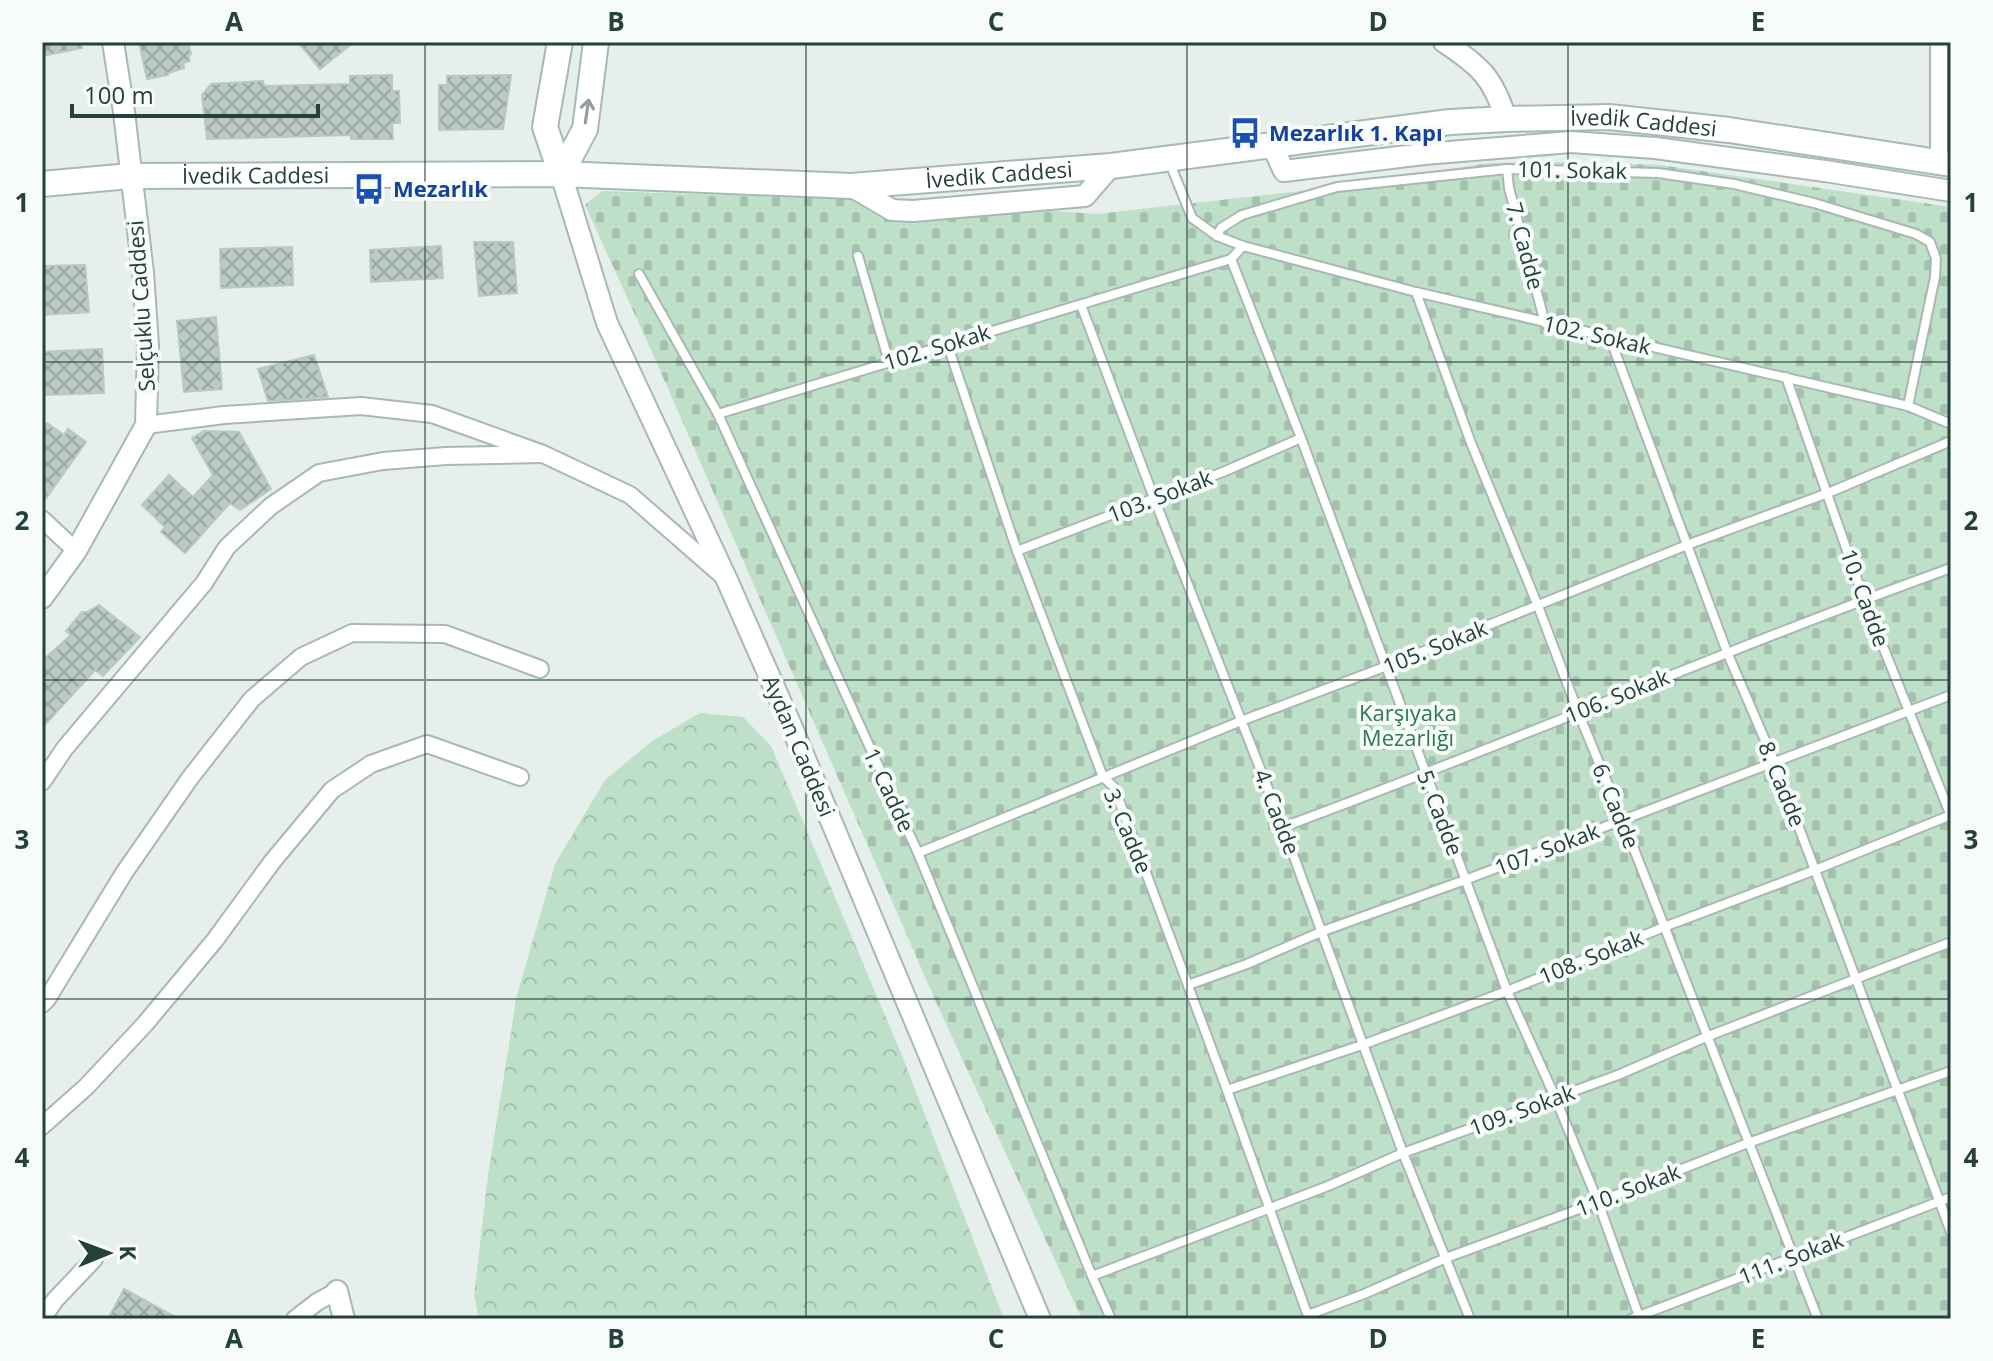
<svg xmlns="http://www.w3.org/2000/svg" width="1993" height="1361" viewBox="0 0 1993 1361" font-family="'Open Sans',sans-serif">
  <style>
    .forest { fill: url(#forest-crowns) }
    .cemetery { fill: url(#cemetery-stones) }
    .building { fill: url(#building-cross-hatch); stroke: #b8c9c2; stroke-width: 2 }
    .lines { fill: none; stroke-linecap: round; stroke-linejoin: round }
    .service-casing { stroke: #a8b8b2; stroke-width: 12 }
    .minor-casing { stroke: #a8b8b2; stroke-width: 20 }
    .tertiary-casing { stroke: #a8b8b2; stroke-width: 24 }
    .secondary-casing { stroke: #a4bbb3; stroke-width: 28 }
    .service { stroke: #fff; stroke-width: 8 }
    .minor { stroke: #fff; stroke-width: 16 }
    .tertiary { stroke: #fff; stroke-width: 20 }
    .secondary { stroke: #fff; stroke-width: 24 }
    .oneway { stroke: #92a09c }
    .grid { fill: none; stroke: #24423a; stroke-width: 2; stroke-opacity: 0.55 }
    .labels { text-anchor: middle; stroke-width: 8; stroke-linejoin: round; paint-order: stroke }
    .street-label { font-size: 22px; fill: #24423a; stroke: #f7fbf9 }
    .transit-label { font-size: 22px; font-weight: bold; fill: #164399; stroke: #f7fbf9; text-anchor: start }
    .park-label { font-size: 22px; fill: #2d7a4b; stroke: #f7fbf9 }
    .neatline { fill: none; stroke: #24423a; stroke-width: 3 }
    .grid-label { font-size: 26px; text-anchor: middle; font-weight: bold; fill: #24423a }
  </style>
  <defs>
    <pattern id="forest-crowns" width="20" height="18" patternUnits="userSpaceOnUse" patternTransform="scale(2)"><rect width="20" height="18" fill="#bfe0c8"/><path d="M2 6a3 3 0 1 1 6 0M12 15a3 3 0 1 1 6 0" fill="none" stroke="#a4c1ad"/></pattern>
    <pattern id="cemetery-stones" width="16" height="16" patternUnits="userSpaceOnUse" patternTransform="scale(2)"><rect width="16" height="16" fill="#bfe0c8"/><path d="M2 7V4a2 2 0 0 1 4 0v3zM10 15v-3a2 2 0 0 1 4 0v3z" fill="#a4c1ad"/></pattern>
    <pattern id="building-cross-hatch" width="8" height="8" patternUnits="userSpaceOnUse" patternTransform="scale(2)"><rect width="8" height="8" fill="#bbcac4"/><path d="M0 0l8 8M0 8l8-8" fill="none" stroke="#98a6a0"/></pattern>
  </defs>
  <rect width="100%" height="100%" fill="#e6efeb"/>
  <!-- forest -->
  <polygon class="forest" points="700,713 743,717 771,746 901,1053 1004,1319 479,1319 474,1295 488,1175 517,995 555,864 605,780 652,741"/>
  <!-- cemetery -->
  <polygon class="cemetery" points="1574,162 1660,165 1951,207 1951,1319 1082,1319 936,1002 656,361 585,205 602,191 938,202 1097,214 1337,187 1488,163"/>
  <!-- building -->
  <g class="building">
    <polygon points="42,42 81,42 82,48 42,56"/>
    <polygon points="139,42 188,42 191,54 188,55 190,61 183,63 184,68 168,73 168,75 147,79"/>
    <polygon points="298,42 354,42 320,69"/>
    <polygon points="392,75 392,91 399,91 400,123 392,123 393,139 351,139 351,135 207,139 202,95 211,84 263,81 264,86 350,84 350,76"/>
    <polygon points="511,75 503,129 439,130 439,85 447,85 447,76"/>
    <polygon points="474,242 513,242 517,293 479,296"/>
    <polygon points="441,246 443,278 371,282 370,250"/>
    <polygon points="292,247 293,285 221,288 220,249"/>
    <polygon points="85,265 89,312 42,315 42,266"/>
    <polygon points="216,317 222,389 184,392 177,321"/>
    <polygon points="102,349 104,393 42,395 42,352"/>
    <polygon points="314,355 328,397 268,401 258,369"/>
    <polygon points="47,423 64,435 68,429 86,442 42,504 42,430"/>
    <polygon points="204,431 239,432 271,489 240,510 230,503 185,553 161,532 165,527 142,505 169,475 193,497 213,475 192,438"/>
    <polygon points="99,605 140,637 103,676 95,670 42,728 42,661 71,635 66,631 82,612 87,612"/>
    <polygon points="124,1289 179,1319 108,1319"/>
  </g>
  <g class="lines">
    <defs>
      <g id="service">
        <polyline points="1169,161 1192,218 1217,236 1243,246 1416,292 1908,406 1951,424"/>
        <polyline points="1507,169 1509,188 1545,323"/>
        <polyline points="1217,236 1221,228 1242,215 1337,187 1507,169 1658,173 1734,184 1814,203 1916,234 1930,242 1936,259 1935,277 1908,406"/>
        <polyline points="858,256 889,362"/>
        <polyline points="1231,259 1301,438 1507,991 1555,1097 1598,1202 1640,1319"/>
        <polyline points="639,274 718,414 918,853 1092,1276 1111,1319"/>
        <polyline points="1416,292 1471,443 1538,606 1578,712 1623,821 1818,1319"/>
        <polyline points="1081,305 1154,498 1283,827 1403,1153 1470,1319"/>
        <polyline points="1610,338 1727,652 1774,761 1951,1232"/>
        <polyline points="947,343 1017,551 1103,777 1114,787 1227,1090 1309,1319"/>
        <polyline points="1786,377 1864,599 1951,816"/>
        <polyline points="718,414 1231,259 1243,246"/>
        <polyline points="1017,551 1223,472 1301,438"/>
        <path d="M1283,827C1507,745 1726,649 1951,568"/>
        <polyline points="918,853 1241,721 1387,666 1687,545 1828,493 1951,441"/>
        <polyline points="1188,985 1247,964 1323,931 1465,880 1951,695"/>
        <polyline points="1227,1090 1362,1045 1507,991 1664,927 1815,870 1951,815"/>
        <polyline points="1092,1276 1328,1186 1403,1153 1618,1075 1706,1037 1951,942"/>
        <polyline points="1308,1315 1364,1294 1446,1258 1598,1202 1748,1143 1951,1071"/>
        <polyline points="1631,1319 1951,1197"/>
      </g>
      <g id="minor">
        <polyline points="1939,42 1939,162"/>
        <polyline points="146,425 224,415 361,406 432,414 543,454 630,495 724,577"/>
        <polyline points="42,519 76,551"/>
        <polyline points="42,782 65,748 204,583 227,547 271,506 319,473 383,461 446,456 543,454"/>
        <polyline points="42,1004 47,999 124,873 190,778 252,699 301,657 352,633 445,634 540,669"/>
        <polyline points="42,1126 86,1087 145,1024 215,940 272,862 332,790 371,764 427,744 520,777"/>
        <polyline points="42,1319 55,1300 94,1259"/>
        <polyline points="295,1319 317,1302 337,1291"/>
      </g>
      <g id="tertiary">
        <path d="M1444,42C1479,65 1493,77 1506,119"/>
        <polyline points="1272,145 1284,171 1424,154 1571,142 1655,148 1825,171 1951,191"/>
        <polyline points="561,174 607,323 727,580 790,723 1040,1319"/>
        <polyline points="851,186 892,210 913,211 1085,196 1111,166"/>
        <polyline points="42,598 76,551 146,425 148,346 143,273 124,112 113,42"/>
        <polyline points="337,1291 344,1319"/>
      </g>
      <g id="secondary">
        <polyline points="560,42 545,127 561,174"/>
        <polyline points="561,174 585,129 596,42"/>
        <path id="s1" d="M42,184L130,176L561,174L851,186L1111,166L1450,122L1506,119L1609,117L1729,130L1951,164"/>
      </g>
    </defs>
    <!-- service casing -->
    <use href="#service" class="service-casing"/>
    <!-- minor casing -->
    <use href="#minor" class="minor-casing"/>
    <!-- tertiary casing -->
    <use href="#tertiary" class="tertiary-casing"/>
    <!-- secondary casing -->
    <use href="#secondary" class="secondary-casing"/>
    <!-- service -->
    <use href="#service" class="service"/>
    <!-- minor -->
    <use href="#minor" class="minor"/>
    <!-- tertiary -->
    <use href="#tertiary" class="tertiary"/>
    <!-- secondary -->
    <use href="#secondary" class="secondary"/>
  </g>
  <!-- one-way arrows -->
  <defs><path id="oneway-shaft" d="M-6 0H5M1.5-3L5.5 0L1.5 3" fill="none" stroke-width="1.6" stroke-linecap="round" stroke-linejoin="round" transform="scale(2)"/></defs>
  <use class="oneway" href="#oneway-shaft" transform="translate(587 111) rotate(-82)"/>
  <!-- grid -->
  <path class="grid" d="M425,42V1319M806,42V1319M1187,42V1319M1568,42V1319M42,362H1951M42,680H1951M42,999H1951"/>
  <!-- icons -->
  <defs>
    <symbol id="bus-bare" viewBox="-9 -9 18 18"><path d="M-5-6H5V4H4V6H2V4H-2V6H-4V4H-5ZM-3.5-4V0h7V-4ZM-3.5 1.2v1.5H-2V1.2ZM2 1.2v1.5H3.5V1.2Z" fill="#1a4fb4" stroke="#f7fbf9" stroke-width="2.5" paint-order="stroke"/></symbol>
  </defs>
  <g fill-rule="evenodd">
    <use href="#bus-bare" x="1223" y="111" width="44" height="44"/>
    <use href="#bus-bare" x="347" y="167" width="44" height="44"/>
  </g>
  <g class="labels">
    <!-- street labels -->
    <g class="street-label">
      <text dy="8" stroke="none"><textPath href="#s1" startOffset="1606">İvedik Caddesi</textPath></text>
      <text transform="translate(1572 170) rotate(1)" y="8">101. Sokak</text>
      <text dy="8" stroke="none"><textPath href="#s1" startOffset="958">İvedik Caddesi</textPath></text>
      <text dy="8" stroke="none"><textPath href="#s1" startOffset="214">İvedik Caddesi</textPath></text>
      <text transform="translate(1525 246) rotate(75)" y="8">7. Cadde</text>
      <text transform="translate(141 306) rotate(-94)" y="8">Selçuklu Caddesi</text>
      <text transform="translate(1597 335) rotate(13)" y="8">102. Sokak</text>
      <text transform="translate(937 347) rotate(-17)" y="8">102. Sokak</text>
      <text transform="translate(1160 496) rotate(-21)" y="8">103. Sokak</text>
      <text transform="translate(1865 598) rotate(70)" y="8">10. Cadde</text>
      <text transform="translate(1435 647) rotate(-22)" y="8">105. Sokak</text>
      <text transform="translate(1617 696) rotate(-22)" y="8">106. Sokak</text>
      <text transform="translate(799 746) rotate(67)" y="8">Aydan Caddesi</text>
      <text transform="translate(1782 784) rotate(68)" y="8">8. Cadde</text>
      <text transform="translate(889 790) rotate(65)" y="8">1. Cadde</text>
      <text transform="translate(1616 806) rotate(68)" y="8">6. Cadde</text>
      <text transform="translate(1277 812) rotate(69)" y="8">4. Cadde</text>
      <text transform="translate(1440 813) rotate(69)" y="8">5. Cadde</text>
      <text transform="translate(1128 831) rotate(67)" y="8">3. Cadde</text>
      <text transform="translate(1547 849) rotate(-21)" y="8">107. Sokak</text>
      <text transform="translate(1591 957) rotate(-22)" y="8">108. Sokak</text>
      <text transform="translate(1522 1110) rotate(-20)" y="8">109. Sokak</text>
      <text transform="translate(1628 1190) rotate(-21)" y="8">110. Sokak</text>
      <text transform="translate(1791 1258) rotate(-21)" y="8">111. Sokak</text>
    </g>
    <!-- transit labels -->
    <g class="transit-label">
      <text x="1269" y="141">Mezarlık 1. Kapı</text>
      <text x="393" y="197">Mezarlık</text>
    </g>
    <!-- park labels -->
    <g class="park-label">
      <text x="1408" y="721">Karşıyaka<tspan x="1408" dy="25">Mezarlığı</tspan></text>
    </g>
  </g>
  <!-- border -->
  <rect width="1993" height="1361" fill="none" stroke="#f7fbf9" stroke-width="88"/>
  <!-- north arrow -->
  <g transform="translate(108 1253) rotate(89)" stroke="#f7fbf9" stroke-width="6" paint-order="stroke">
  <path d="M0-6L14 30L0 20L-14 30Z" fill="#24423a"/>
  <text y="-12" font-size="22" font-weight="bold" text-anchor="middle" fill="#24423a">K</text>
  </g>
  <!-- scale -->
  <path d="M72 104v12h246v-12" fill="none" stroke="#24423a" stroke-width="4"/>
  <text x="84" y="104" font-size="24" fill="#24423a" stroke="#f7fbf9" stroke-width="6" paint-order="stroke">100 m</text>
  <rect x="44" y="44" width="1905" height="1273" class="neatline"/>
  <g class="grid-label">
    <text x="234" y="31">A</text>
    <text x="616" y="31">B</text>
    <text x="996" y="31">C</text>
    <text x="1378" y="31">D</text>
    <text x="1758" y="31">E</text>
    <text x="22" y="212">1</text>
    <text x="1971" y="212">1</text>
    <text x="22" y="530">2</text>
    <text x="1971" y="530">2</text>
    <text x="22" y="849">3</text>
    <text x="1971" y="849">3</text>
    <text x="22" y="1167">4</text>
    <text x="1971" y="1167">4</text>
    <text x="234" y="1348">A</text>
    <text x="616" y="1348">B</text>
    <text x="996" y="1348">C</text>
    <text x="1378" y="1348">D</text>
    <text x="1758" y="1348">E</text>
  </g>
</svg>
